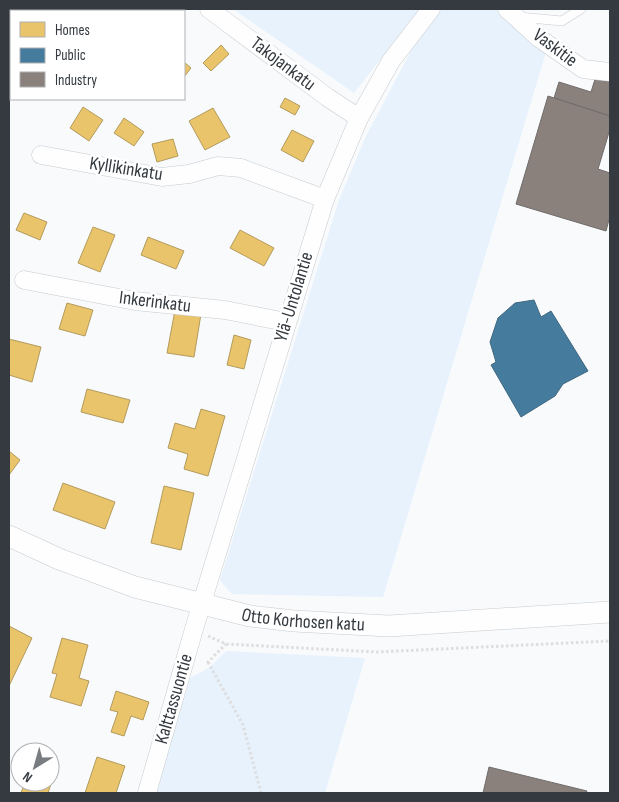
<svg xmlns="http://www.w3.org/2000/svg" width="619" height="802" font-family="'Sofia Sans Condensed',sans-serif">
  <style>
    .green { fill: #e7f2fd }
    .homes { fill: #e9c46a; stroke: #b39b5d }
    .public { fill: #457b9d; stroke: #406881 }
    .industry { fill: #8a817c; stroke: #706c6a }
    .lines { fill: none; stroke-linecap: round; stroke-linejoin: round }
    .service-casing { stroke: #c7cbce; stroke-width: 10 }
    .minor-casing { stroke: #c7cbce; stroke-width: 19 }
    .tertiary-casing { stroke: #c7cbce; stroke-width: 22 }
    .path { stroke: #dededf; stroke-width: 3; stroke-dasharray: 2.5 2.5; stroke-linecap: butt }
    .service { stroke: #fefeff; stroke-width: 9 }
    .minor { stroke: #fefeff; stroke-width: 18 }
    .tertiary { stroke: #fefeff; stroke-width: 21 }
    .labels { text-anchor: middle; dominant-baseline: central; stroke-width: 5; stroke-linejoin: round; paint-order: stroke }
    .street-label { font-size: 19px; fill: #343a3f; stroke: #fff }
  </style>
  <rect width="100%" height="100%" fill="#f8fafc"/>
  <!-- green -->
  <g class="green">
    <polygon points="233,9 420,9 354,93"/>
    <polygon points="441,9 500,9 546,52 383,597 232,594 220,580 339,200 366,136 418,38"/>
    <polygon points="226,651 365,658 325,793 156,793 190,678 209,668"/>
  </g>
  <!-- homes -->
  <g class="homes">
    <polygon points="94,9 111,9 111,11 93,11"/>
    <polygon points="9,42 11,43 11,71 9,70"/>
    <polygon points="221,45 229,54 211,71 203,63"/>
    <polygon points="184,62 191,68 184,77"/>
    <polygon points="285,98 300,106 295,115 280,107"/>
    <polygon points="83,107 103,120 89,141 70,128"/>
    <polygon points="213,108 230,137 205,150 189,121"/>
    <polygon points="124,118 144,132 134,146 114,133"/>
    <polygon points="292,130 314,141 303,162 281,150"/>
    <polygon points="173,139 178,156 157,162 152,144"/>
    <polygon points="24,213 47,222 40,240 16,230"/>
    <polygon points="93,227 115,235 100,272 78,263"/>
    <polygon points="240,230 274,248 264,266 230,248"/>
    <polygon points="148,237 184,251 176,269 141,255"/>
    <polygon points="67,303 93,310 85,336 59,329"/>
    <polygon points="175,310 201,314 194,357 167,353"/>
    <polygon points="234,335 251,340 244,369 227,365"/>
    <polygon points="9,339 41,347 32,382 9,375"/>
    <polygon points="87,389 130,400 123,423 81,412"/>
    <polygon points="201,409 225,416 208,476 184,469 188,454 168,448 175,423 195,429"/>
    <polygon points="9,451 20,460 9,475"/>
    <polygon points="63,483 115,502 105,529 53,510"/>
    <polygon points="164,486 194,493 181,550 151,543"/>
    <polygon points="9,626 32,638 9,686"/>
    <polygon points="62,638 88,645 79,678 89,681 81,706 50,697 57,674 52,673"/>
    <polygon points="116,691 149,702 143,720 131,716 124,736 111,732 118,712 110,710"/>
    <polygon points="97,757 125,766 116,793 85,793"/>
    <polygon points="50,767 56,769 48,793 21,793 25,782 50,782"/>
  </g>
  <!-- public -->
  <polygon class="public" points="534,300 541,317 551,311 588,371 563,384 555,396 521,417 491,365 496,362 490,342 498,318 515,303"/>
  <!-- industry -->
  <g class="industry">
    <polygon points="596,76 610,80 610,116 554,98 559,82 591,92"/>
    <polygon points="548,96 610,116 610,129 598,169 610,173 610,216 606,231 516,204"/>
    <polygon points="489,767 587,791 586,793 483,793"/>
  </g>
  <g class="lines">
    <!-- service casing -->
    <g class="service-casing">
      <polyline id="service" points="519,17 562,21 581,9"/>
    </g>
    <!-- minor casing -->
    <g class="minor-casing">
      <g id="minor">
        <polyline points="209,9 327,97 359,118"/>
        <polyline points="507,9 539,38 583,69 610,72"/>
        <polyline points="41,155 162,177 189,174 218,166 241,168 325,199"/>
        <polyline points="24,280 135,301 225,310 286,322"/>
        <polyline points="147,793 194,629 325,199 359,118 391,61 431,9"/>
      </g>
    </g>
    <!-- tertiary casing -->
    <g class="tertiary-casing">
      <g id="tertiary">
        <path id="s1" d="M9,536L59,559L135,587L250,616L294,621L389,626L610,612"/>
      </g>
    </g>
    <!-- path -->
    <g class="path">
      <polyline points="208,636 226,644 377,652 610,641"/>
      <polyline points="208,662 243,725 261,793"/>
      <polyline points="207,663 226,644"/>
    </g>
    <!-- service -->
    <use href="#service" class="service"/>
    <!-- minor -->
    <use href="#minor" class="minor"/>
    <!-- tertiary -->
    <use href="#tertiary" class="tertiary"/>
  </g>
  <g class="labels">
    <!-- street labels -->
    <g class="street-label">
      <text transform="translate(555 48) rotate(37)">Vaskitie</text>
      <text transform="translate(283 64) rotate(37)">Takojankatu</text>
      <text transform="translate(126 169) rotate(9)">Kyllikinkatu</text>
      <text transform="translate(294 297) rotate(-73)">Ylä-Untolantie</text>
      <text transform="translate(155 302) rotate(7)">Inkerinkatu</text>
      <text stroke="none"><textPath href="#s1" startOffset="308">Otto Korhosen katu</textPath></text>
      <text transform="translate(174 699) rotate(-74)">Kalttassuontie</text>
    </g>
  </g>
  <!-- border -->
  <rect width="619" height="802" fill="none" stroke="#343a3f" stroke-width="20"/>
  <!-- legend -->
  <rect x="10" y="10" width="175" height="90" fill="#ffffff" stroke="#aeb0b2"/>
  <rect x="20" y="22" width="25" height="15" fill="#e9c46a" stroke="#aeb0b2"/>
  <text x="55" y="35" font-size="15" fill="#343a3f">Homes</text>
  <rect x="20" y="48" width="25" height="15" fill="#457b9d" stroke="#aeb0b2"/>
  <text x="55" y="60" font-size="15" fill="#343a3f">Public</text>
  <rect x="20" y="72" width="25" height="15" fill="#8a817c" stroke="#aeb0b2"/>
  <text x="55" y="85" font-size="15" fill="#343a3f">Industry</text>
  <!-- north arrow -->
  <g transform="translate(35 767) rotate(217)"><circle r="24" fill="#ffffff" stroke="#aeb0b2"/>
  <path d="M0-4L9 19L0 12L-9 19Z" fill="#797d81"/>
  <text y="-8" font-size="14" font-weight="bold" text-anchor="middle" fill="#343a3f">N</text>
  </g>
</svg>
